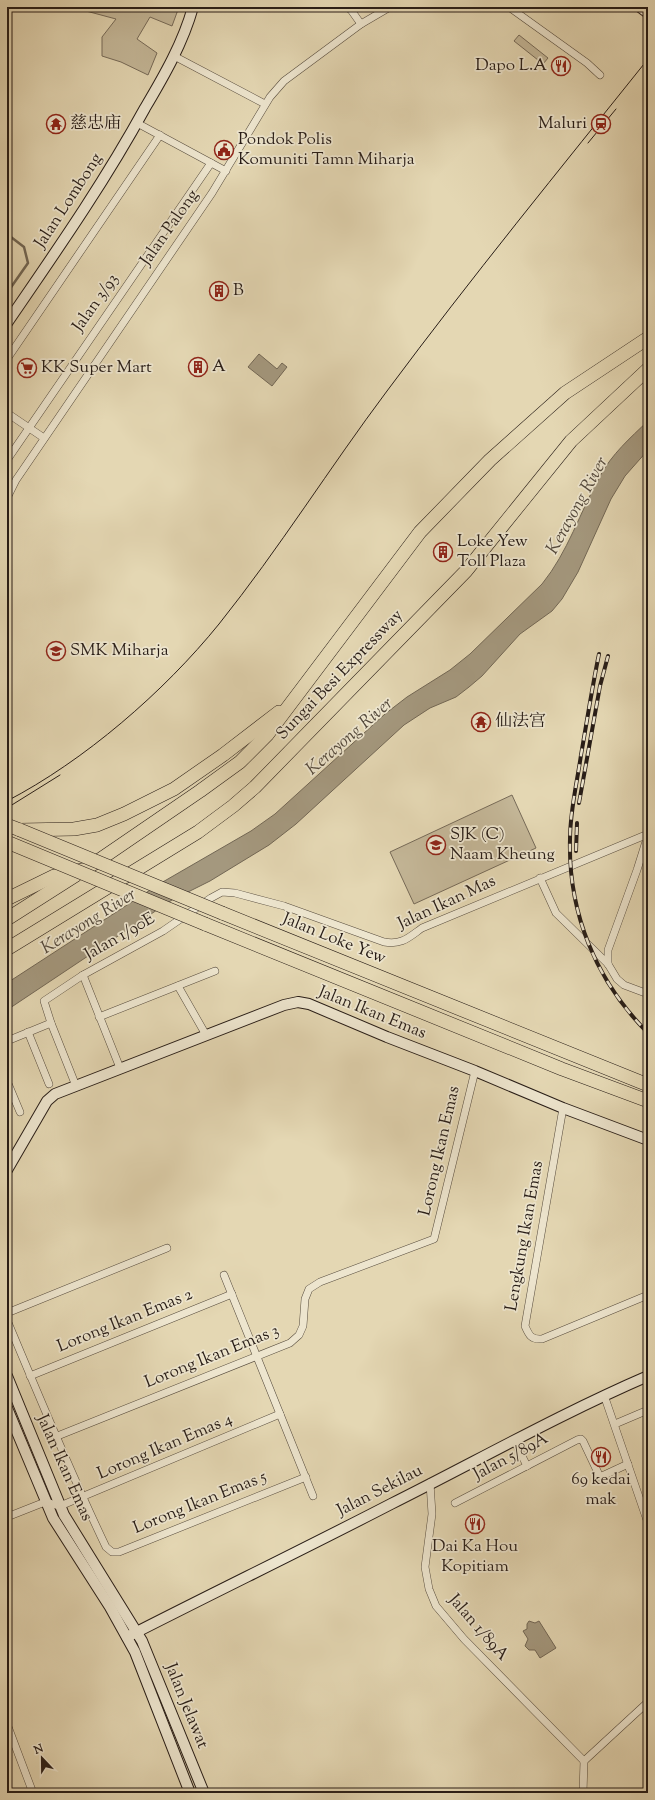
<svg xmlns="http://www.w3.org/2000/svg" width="655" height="1800" font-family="'Sorts Mill Goudy','Noto Serif SC',serif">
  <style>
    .green { fill: #c4b798; stroke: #766a58 }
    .water { fill: #a4987e; stroke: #726755 }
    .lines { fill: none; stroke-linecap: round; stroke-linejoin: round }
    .stream { stroke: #726755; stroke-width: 2.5 }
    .street-casing { stroke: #574c3e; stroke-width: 8 }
    .secondary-casing { stroke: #281d17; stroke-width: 12 }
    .highway-casing { stroke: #281d17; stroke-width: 14 }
    .street { stroke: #ede5ce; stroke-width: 7 }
    .secondary { stroke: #ede5ce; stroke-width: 10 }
    .highway { stroke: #e4d7b3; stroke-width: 13 }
    .tram { stroke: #281d17; stroke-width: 1 }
    .rail-casing { stroke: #281d17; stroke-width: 4 }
    .rail { stroke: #ede5ce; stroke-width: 2.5; stroke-dasharray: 8; stroke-linecap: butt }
    .highway-bridge-casing { stroke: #281d17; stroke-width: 14; stroke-linecap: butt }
    .highway-bridge { stroke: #e4d7b3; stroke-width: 13 }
    .labels { text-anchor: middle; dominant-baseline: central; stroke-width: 3.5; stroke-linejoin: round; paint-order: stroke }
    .poi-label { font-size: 17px; fill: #281d17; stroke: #ede5ce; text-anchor: start }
    .street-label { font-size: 17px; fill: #281d17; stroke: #ede5ce }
    .water-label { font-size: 18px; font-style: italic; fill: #53483b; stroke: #ede5ce }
  </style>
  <rect width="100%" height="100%" fill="#e4d7b3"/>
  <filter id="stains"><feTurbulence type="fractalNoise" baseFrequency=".005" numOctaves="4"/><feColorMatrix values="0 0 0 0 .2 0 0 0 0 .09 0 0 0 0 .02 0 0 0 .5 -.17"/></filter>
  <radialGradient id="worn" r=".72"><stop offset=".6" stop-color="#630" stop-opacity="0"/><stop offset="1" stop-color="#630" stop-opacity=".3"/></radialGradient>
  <!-- green -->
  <g class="green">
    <polygon points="81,7 179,7 172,26 150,17 137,39 157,53 148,75 121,62 102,56 102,37 116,19 86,11"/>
    <polygon points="519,35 548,58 543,64 514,41"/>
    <polygon points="512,795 536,848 414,904 390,852"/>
  </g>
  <!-- water -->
  <g class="water">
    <polygon points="259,354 277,369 282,363 287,367 272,386 248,367"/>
    <path d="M648,421V450L625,476L611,499L578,572L562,599L552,611L520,634L482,676L469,687L456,697L430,708L404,725L296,824L269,845L210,881L172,900L7,1010V983L161,883L251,831L275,814L385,714L407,697L450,670L470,654L542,584C568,552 580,512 600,476C612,454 630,438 648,421Z"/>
    <polygon points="529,1621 535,1623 539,1621 556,1648 540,1658 535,1650 529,1650 525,1646 528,1639 523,1631 527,1629 527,1624"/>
  </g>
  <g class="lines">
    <!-- stream -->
    <polyline class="stream" points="7,234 24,247 28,263 7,293"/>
    <!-- street casing -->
    <g class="street-casing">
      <g id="street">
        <polyline points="347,7 351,10 361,24"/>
        <polyline points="509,7 587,63 600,75"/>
        <polyline points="174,56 265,104"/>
        <polyline points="137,123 226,171"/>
        <polyline points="7,359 160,135"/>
        <polyline points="7,413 44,438"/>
        <polyline points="7,460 211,163"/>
        <polyline points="7,498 16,480 212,193 270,97 284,81 361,24 390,7"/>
        <polyline points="540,878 556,913 608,964 617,979 624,985 648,994"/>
        <polyline points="608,964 608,950 637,870 648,835"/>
        <polyline points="83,975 120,1068"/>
        <polyline points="178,986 206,1035"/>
        <polyline points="99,1017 215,971"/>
        <polyline points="28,1032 49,1084"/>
        <polyline points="7,1041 51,1023"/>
        <polyline points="7,1081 20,1112"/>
        <path d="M76,1086L51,1023L44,1001L83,975L163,931L211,898L222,892L235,893L284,906L384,942C402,945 408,938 422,928L648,834"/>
        <path d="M563,1108L525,1326C529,1335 531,1340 542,1339L648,1295"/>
        <polyline points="224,1275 313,1496"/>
        <polyline points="7,1313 167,1248"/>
        <path d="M7,1320C39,1396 70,1472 106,1547L112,1552H119L306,1477"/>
        <polyline points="30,1376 232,1294"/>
        <polyline points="604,1395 648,1523"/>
        <polyline points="615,1424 648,1410"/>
        <polyline points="55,1437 290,1343 299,1335 303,1326 305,1299 309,1289 320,1282 434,1239 475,1071"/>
        <polyline points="514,1440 527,1466"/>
        <polyline points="430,1483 432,1514 425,1567 429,1589 436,1606 464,1639 584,1761"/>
        <polyline points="455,1503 577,1440 581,1439 583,1441 600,1477 628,1464"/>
        <polyline points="7,1517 45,1502 60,1506 280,1414"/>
        <polyline points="7,1724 33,1793"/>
        <polyline points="583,1793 584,1761 648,1702"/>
      </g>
    </g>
    <!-- secondary casing -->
    <g class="secondary-casing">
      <g id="secondary">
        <polyline points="640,7 648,13"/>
        <path d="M7,323C55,253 104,183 145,108C164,76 183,43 193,7"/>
        <polyline points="7,1170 47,1101 55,1094 284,1005 298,1002 309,1004 387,1037 475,1071 563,1108 648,1140"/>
        <polyline points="7,1376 64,1515 142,1641 204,1793"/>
        <polyline points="7,1408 53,1518 110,1607 135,1652 190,1793"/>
        <path d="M127,1637C215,1592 304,1549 391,1504C477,1461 560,1414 648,1376"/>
      </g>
    </g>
    <!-- highway casing -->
    <g class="highway-casing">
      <g id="highway">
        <polyline points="7,825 20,830 74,829 97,825 124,814 174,789 223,755 279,712"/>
        <polyline points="7,899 54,876 86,869 200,791 240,762 267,735 420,532 490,460 565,393 648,338"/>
        <polyline points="222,913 648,1085"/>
        <polyline points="7,919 76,875"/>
        <polyline points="205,924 562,1069 648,1101"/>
        <polyline points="7,949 198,832 233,806 255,787 466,571 571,441 648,369"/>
      </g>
    </g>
    <!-- street -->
    <use href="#street" class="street"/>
    <!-- secondary -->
    <use href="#secondary" class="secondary"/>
    <!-- highway -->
    <use href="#highway" class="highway"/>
    <!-- tram -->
    <g class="tram">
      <polyline points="588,143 616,109"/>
      <path d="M7,801C84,761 164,692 219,624C279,549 330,467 387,391C471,278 560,169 648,59"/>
      <polyline points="7,808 60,775"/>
    </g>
    <!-- rail casing -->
    <g class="rail-casing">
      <g id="rail">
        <path d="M599,654C592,688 587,721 581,755C577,783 570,811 570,839C568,913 596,981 648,1033"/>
        <polyline points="579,803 600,686 608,656"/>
        <polyline points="576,851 577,823"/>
      </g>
    </g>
    <!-- rail -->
    <use href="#rail" class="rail"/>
    <!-- highway-bridge casing -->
    <g class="highway-bridge-casing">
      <g id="highway-bridge">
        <polyline points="20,830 222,913"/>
        <polyline points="7,842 205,924"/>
      </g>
    </g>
    <!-- highway-bridge -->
    <use href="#highway-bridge" class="highway-bridge"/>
  </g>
  <!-- icons -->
  <defs>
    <g id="restaurant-ring" transform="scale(1)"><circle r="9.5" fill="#ede5ce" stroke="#8f2418" stroke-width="1.5"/><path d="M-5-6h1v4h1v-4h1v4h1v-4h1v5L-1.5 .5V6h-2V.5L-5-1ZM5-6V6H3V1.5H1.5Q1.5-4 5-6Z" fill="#8f2418"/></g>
    <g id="temple-ring" transform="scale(1)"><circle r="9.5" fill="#ede5ce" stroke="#8f2418" stroke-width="1.5"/><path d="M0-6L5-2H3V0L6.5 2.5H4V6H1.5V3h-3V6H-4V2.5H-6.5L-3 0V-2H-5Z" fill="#8f2418"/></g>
    <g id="station-ring" transform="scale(1)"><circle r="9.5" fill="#ede5ce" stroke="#8f2418" stroke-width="1.5"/><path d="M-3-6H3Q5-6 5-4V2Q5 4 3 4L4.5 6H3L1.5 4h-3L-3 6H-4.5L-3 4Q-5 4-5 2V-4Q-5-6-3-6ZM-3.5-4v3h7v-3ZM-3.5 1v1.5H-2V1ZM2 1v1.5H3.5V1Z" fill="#8f2418"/></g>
    <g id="civic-ring" transform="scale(1)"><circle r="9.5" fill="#ede5ce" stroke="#8f2418" stroke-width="1.5"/><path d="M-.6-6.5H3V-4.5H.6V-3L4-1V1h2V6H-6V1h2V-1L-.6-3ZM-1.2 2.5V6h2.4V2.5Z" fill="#8f2418"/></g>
    <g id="building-ring" transform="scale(1)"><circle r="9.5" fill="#ede5ce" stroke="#8f2418" stroke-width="1.5"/><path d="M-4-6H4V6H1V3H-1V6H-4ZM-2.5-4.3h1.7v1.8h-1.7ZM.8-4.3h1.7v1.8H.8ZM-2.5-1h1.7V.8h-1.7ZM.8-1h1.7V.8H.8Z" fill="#8f2418"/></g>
    <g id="supermarket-ring" transform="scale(1)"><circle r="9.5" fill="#ede5ce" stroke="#8f2418" stroke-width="1.5"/><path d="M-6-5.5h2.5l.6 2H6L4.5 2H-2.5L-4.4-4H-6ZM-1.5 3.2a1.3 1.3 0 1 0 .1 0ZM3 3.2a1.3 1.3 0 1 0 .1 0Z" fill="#8f2418"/></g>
    <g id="school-ring" transform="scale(1)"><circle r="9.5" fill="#ede5ce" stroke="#8f2418" stroke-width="1.5"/><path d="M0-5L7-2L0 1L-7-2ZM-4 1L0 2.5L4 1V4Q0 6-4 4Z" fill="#8f2418"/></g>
  </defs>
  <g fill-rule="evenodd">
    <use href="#restaurant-ring" x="561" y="66"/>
    <use href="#temple-ring" x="56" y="124"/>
    <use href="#station-ring" x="601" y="124"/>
    <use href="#civic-ring" x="224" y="150"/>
    <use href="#building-ring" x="219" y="291"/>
    <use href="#building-ring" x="198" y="367"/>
    <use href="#supermarket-ring" x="27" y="368"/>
    <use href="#building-ring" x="443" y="552"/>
    <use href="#school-ring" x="56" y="651"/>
    <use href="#temple-ring" x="481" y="722"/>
    <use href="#school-ring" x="436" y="845"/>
    <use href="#restaurant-ring" x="601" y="1457"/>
    <use href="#restaurant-ring" x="475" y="1524"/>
  </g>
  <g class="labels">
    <!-- poi labels -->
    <g class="poi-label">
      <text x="547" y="66" text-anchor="end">Dapo L.A</text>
      <text x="70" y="124">慈忠庙</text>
      <text x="587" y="124" text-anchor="end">Maluri</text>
      <text x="238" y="140">Pondok Polis<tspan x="238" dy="20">Komuniti Tamn Miharja</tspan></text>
      <text x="233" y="291">B</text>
      <text x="212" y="367">A</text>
      <text x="41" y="368">KK Super Mart</text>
      <text x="457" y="542">Loke Yew<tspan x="457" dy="20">Toll Plaza</tspan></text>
      <text x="70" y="651">SMK Miharja</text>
      <text x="495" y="722">仙法宫</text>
      <text x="450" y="835">SJK (C)<tspan x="450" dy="20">Naam Kheung</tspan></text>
      <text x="601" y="1480" text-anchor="middle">69 kedai<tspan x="601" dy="20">mak</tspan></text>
      <text x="475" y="1547" text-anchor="middle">Dai Ka Hou<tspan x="475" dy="20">Kopitiam</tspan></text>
    </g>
    <!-- street labels -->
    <g class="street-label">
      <text transform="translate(69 201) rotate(-57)">Jalan Lombong</text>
      <text transform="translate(170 228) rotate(-55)">Jalan Palong</text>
      <text transform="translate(96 303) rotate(-55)">Jalan 3/93</text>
      <text transform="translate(340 675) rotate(-46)">Sungai Besi Expressway</text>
      <text transform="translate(447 903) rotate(-25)">Jalan Ikan Mas</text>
      <text transform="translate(120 937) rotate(-30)">Jalan 1/90E</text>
      <text transform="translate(334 939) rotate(22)">Jalan Loke Yew</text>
      <text transform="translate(372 1013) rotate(22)">Jalan Ikan Emas</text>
      <text transform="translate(440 1151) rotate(-77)">Lorong Ikan Emas</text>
      <text transform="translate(525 1236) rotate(-80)">Lengkung Ikan Emas</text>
      <text transform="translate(125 1321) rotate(-22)">Lorong Ikan Emas 2</text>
      <text transform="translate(212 1357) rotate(-22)">Lorong Ikan Emas 3</text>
      <text transform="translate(165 1447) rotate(-23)">Lorong Ikan Emas 4</text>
      <text transform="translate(511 1457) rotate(-28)">Jalan 5/89A</text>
      <text transform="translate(64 1468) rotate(66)">Jalan Ikan Emas</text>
      <text transform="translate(380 1491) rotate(-27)">Jalan Sekilau</text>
      <text transform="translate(200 1503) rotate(-22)">Lorong Ikan Emas 5</text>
      <text transform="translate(478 1628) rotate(49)">Jalan 1/89A</text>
      <text transform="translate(186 1706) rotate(68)">Jalan Jelawat</text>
    </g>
    <!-- water labels -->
    <g class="water-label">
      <text transform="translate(578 506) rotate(-61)">Kerayong River</text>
      <text transform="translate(350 737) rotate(-41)">Kerayong River</text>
      <text transform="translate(89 922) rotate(-32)">Kerayong River</text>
    </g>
  </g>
  <!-- margin -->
  <rect width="655" height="1800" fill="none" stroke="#e4d7b3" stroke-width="24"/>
  <rect x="8" y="8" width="639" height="1784" fill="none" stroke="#281d17" stroke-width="2"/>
  <rect x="12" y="12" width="631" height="1776" fill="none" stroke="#281d17"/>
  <!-- north arrow -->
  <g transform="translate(42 1758) rotate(338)" stroke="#ede5ce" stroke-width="3" paint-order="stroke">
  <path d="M0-3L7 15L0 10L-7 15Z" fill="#281d17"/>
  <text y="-6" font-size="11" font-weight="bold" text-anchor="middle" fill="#281d17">N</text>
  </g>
  <rect width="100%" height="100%" filter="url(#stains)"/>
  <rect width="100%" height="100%" fill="url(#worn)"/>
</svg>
